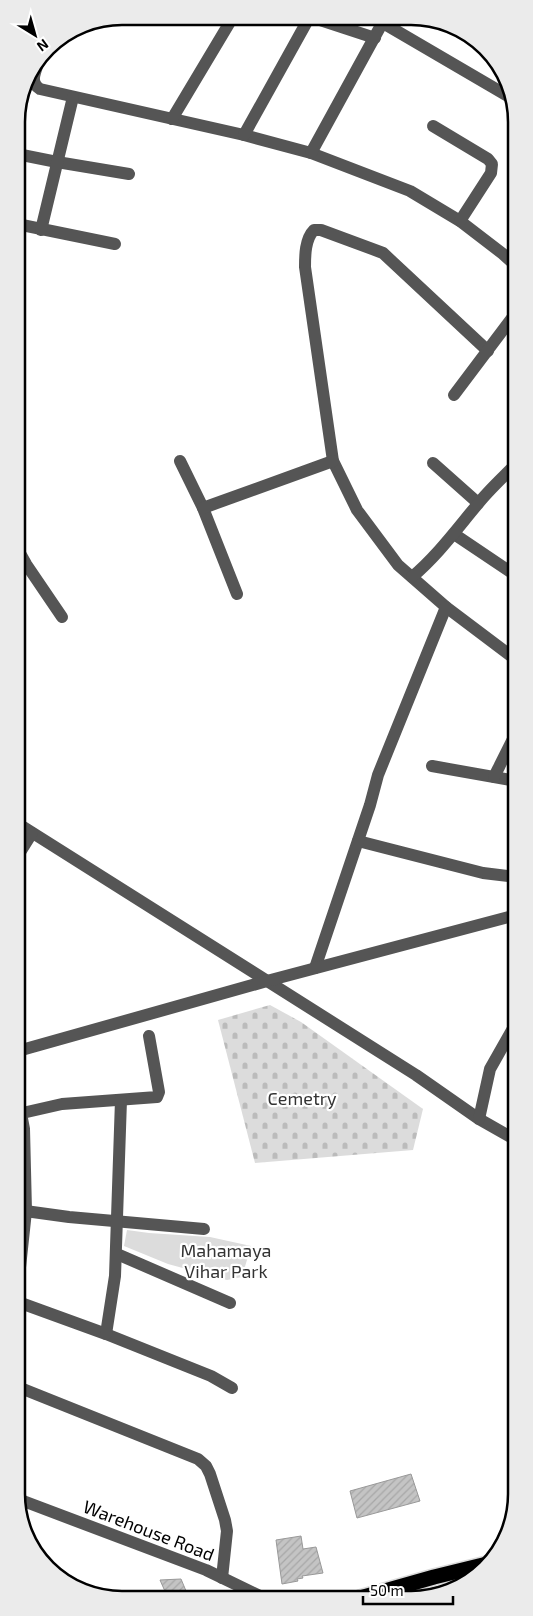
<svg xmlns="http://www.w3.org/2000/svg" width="533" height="1616" font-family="'Exo 2',sans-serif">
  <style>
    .cemetery { fill: url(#cemetery-stones) }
    .park { fill: #dcdcdc }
    .building { fill: url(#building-hatch); stroke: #999 }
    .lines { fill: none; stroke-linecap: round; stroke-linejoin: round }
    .highway-casing { stroke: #dbdbdb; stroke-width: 18 }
    .minor { stroke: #555; stroke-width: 12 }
    .highway { stroke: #000; stroke-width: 15 }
    .labels { text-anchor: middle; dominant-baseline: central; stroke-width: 4.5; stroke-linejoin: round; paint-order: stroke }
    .park-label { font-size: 18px; fill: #333; stroke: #fff }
    .street-label { font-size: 18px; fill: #000; stroke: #fff }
    .rim { fill: none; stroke: #000; stroke-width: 2.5 }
  </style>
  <defs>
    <pattern id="cemetery-stones" width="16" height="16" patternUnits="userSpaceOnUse" patternTransform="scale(1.25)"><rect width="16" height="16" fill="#dcdcdc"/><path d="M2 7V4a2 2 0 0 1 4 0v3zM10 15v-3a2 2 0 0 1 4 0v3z" fill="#bbb"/></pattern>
    <pattern id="building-hatch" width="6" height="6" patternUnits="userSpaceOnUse" patternTransform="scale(1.25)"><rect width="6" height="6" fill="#c4c4c4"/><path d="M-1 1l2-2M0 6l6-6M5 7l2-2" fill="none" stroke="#a7a7a7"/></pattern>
  </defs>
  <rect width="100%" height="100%" fill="#fff"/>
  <!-- cemetery -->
  <polygon class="cemetery" points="270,1005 301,1022 423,1109 413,1150 255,1163 218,1020"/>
  <!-- park -->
  <polygon class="park" points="127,1230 149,1233 210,1237 251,1246 242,1277 227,1280 168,1264 124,1246"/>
  <!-- building -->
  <g class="building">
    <polygon points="411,1474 420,1501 357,1518 350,1491"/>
    <polygon points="301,1536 303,1549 316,1547 323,1573 302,1576 303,1578 297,1579 298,1581 282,1584 276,1540"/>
    <polygon points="181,1579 189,1598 168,1598 160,1580"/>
  </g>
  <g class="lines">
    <!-- highway casing -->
    <g class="highway-casing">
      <g id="highway">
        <polyline points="360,1598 434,1577 491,1563"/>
        <polyline points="423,1598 438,1594"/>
      </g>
    </g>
    <!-- minor -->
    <g class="minor">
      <polyline points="314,18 375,38"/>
      <polyline points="383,23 513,99"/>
      <path d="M40,58C37,69 28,82 40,89L244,135L311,153L410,191L460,221L503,254L515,265"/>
      <polyline points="172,119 233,17"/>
      <polyline points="433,126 488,159 492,164 491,173 460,221"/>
      <polyline points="244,135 309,18"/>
      <polyline points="311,153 385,18"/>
      <polyline points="17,154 57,162 129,174"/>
      <polyline points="17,224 115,244"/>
      <polyline points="41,230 73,97"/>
      <path d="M488,351L383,253L321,230H314C305,239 305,256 305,267L333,461L357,510L398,565L446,607L515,659"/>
      <polyline points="454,395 515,314"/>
      <polyline points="180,461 203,508 237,594"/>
      <polyline points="433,463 478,503"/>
      <polyline points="203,508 333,461"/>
      <polyline points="454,534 515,575"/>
      <polyline points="17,548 26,564 62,617"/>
      <path d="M412,577C437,556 456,530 477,505C487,492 500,480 512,468"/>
      <polyline points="432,766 516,781"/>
      <polyline points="494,777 516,733"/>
      <polyline points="17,823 416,1075 479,1119 516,1140"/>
      <polyline points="358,841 483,873 516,877"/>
      <polyline points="17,857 32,833"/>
      <polyline points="315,968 370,805 378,775 446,607"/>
      <polyline points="18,1051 267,981 516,915"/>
      <polyline points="18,1098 24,1129 26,1211 18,1286"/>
      <polyline points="18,1114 62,1104 157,1097 159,1092 149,1036"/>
      <polyline points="479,1119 490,1069 516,1023"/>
      <polyline points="18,1210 69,1217 204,1229"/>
      <polyline points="117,1254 230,1303"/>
      <polyline points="18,1302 106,1334 211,1376 232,1388"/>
      <polyline points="106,1334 115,1276 121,1100"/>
      <polyline points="18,1387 198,1459 206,1466 210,1474 225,1520 227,1531 222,1578"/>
      <polyline points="18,1499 206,1570 264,1598"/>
    </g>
    <!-- highway -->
    <use href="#highway" class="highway"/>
  </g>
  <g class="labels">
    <!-- park labels -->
    <g class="park-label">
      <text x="302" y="1098">Cemetry</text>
      <text x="226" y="1250">Mahamaya<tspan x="226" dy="21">Vihar Park</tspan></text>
    </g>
    <!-- street labels -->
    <g class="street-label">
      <text transform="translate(149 1530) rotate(21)">Warehouse Road</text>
    </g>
  </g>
  <!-- crop -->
  <path d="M0 0H533V1616H0ZM122 25H411A97 97 0 0 1 508 122V1494A97 97 0 0 1 411 1591H122A97 97 0 0 1 25 1494V122A97 97 0 0 1 122 25Z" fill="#ebebeb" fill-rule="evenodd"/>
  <path class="rim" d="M122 25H411A97 97 0 0 1 508 122V1494A97 97 0 0 1 411 1591H122A97 97 0 0 1 25 1494V122A97 97 0 0 1 122 25Z"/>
  <!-- north arrow -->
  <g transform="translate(35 35) rotate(143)" stroke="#ffffff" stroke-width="4" paint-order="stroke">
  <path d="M0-4L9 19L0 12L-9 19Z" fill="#000000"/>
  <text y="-8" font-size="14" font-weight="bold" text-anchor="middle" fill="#000000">N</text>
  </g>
  <!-- scale -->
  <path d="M363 1596v8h90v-8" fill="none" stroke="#000000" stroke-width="2.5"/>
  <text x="370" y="1596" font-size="15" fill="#000000" stroke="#ffffff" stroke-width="4" paint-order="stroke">50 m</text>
</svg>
